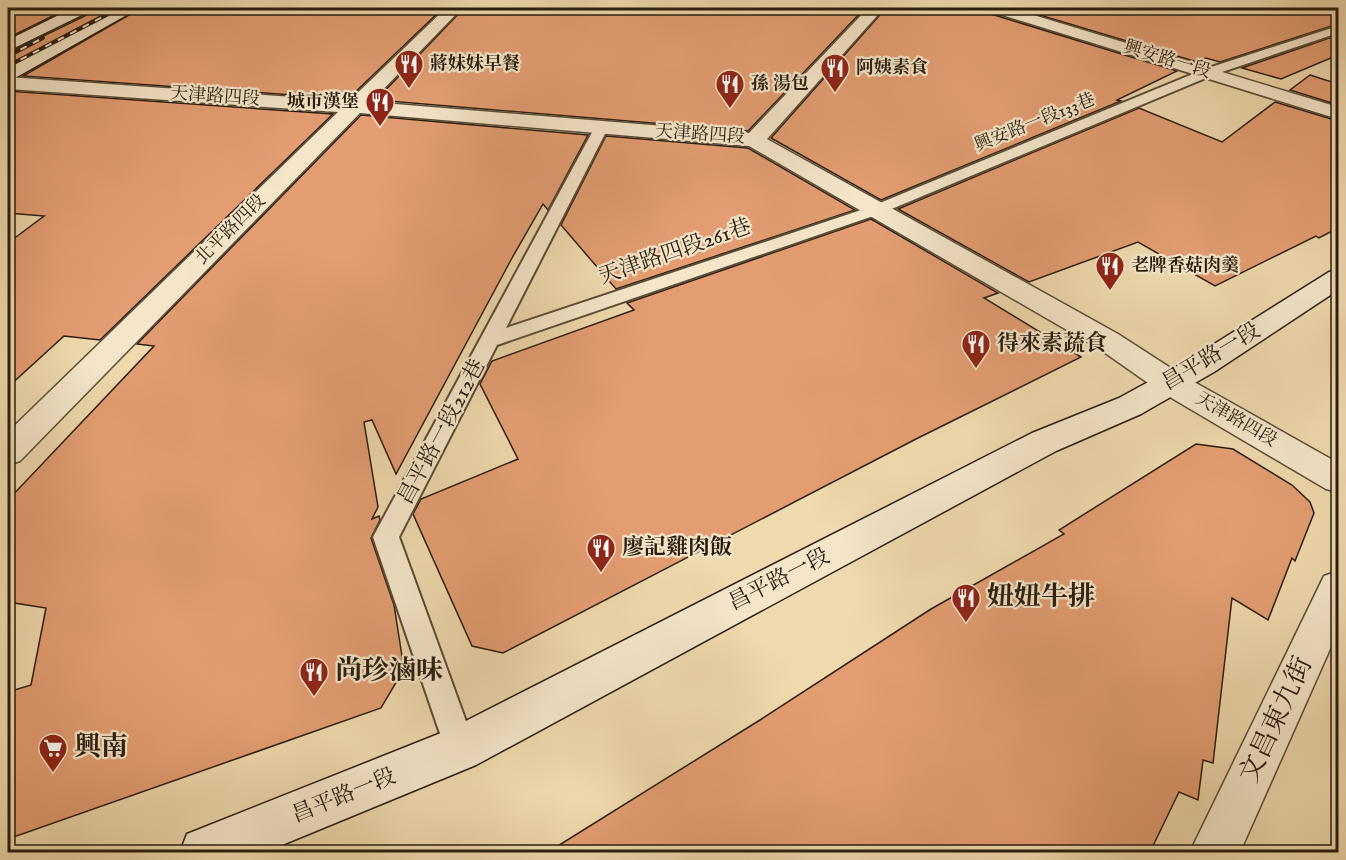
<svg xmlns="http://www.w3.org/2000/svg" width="1346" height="860" font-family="'IM FELL English','Noto Serif TC',serif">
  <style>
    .building { fill: #e49d72; stroke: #291d0f; stroke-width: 1.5 }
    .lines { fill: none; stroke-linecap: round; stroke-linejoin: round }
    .lane-casing { stroke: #5a4c37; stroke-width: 4 }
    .street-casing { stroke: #5a4c37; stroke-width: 3 }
    .secondary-casing { stroke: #291d0f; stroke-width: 3 }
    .lane { fill: #f5e6ca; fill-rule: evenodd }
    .street { fill: #f5e6ca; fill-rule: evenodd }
    .secondary { fill: #f5e6ca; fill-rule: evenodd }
    .rail-casing { stroke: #291d0f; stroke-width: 4 }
    .rail { stroke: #f5e6ca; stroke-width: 2; stroke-dasharray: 7; stroke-linecap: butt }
    .labels { text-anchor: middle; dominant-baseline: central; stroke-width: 4.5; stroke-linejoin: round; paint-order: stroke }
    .far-street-label { font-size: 18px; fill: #291d0f; stroke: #f5e6ca }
    .far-poi-label { font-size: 18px; font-weight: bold; fill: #291d0f; stroke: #f5e6ca; text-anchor: start }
    .street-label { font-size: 22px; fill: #291d0f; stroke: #f5e6ca }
    .poi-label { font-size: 22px; font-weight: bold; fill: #291d0f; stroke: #f5e6ca; text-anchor: start }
    .near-poi-label { font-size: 27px; font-weight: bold; fill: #291d0f; stroke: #f5e6ca; text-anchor: start }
    .near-street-label { font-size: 27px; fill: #291d0f; stroke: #f5e6ca }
  </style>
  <rect width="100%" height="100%" fill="#efd9ae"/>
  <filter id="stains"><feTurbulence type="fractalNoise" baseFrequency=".00333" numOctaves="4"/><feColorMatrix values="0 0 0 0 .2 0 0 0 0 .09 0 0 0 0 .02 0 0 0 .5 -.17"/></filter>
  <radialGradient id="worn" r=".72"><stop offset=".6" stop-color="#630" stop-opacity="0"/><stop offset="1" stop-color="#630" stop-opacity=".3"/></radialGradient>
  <!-- building -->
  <g class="building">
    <polygon points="8,8 69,8 8,38"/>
    <polygon points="94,8 116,8 8,65 8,53 91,13"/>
    <polygon points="141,8 270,8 325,11 330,8 443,8 348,99 23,76"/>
    <polygon points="464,8 865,8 748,131 376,100"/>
    <polygon points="886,8 985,8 988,13 1177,71 1117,100 1121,101 881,200 771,138"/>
    <polygon points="1016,8 1338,8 1338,24 1220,62 1206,58 1197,62"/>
    <polygon points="1338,35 1338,55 1281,79 1242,68"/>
    <polygon points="1310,75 1338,84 1338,105 1290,90"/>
    <polygon points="8,91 333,114 100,340 64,336 8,387 8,243 44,216 8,213"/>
    <polygon points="1275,102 1338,121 1338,228 1319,238 1316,236 1215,286 1138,242 1029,282 898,209 1139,108 1222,142"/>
    <polygon points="361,115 588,135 548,210 543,204 512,258 396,474 372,420 364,422 378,507 372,519 379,516 380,520 371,538 394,605 404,669 381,708 8,839 8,692 31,685 46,608 8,602 8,500 154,346 137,344"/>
    <polygon points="606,136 748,148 855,210 616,289 561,225"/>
    <polygon points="871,219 998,293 984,298 1081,357 916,439 503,653 472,646 413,514 421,499 518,459 480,384 492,361 634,310 627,303"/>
    <polygon points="1196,444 1233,449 1292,485 1310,502 1314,513 1295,561 1292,558 1268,620 1232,598 1213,763 1203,760 1198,800 1179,792 1150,852 548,852 760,720 931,609 1064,534 1059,530"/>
  </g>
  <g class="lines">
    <!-- lane casing -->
    <g class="lane-casing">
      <polygon id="lane" points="1338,26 1338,33 1213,75 882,213 497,345 399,537 476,749 471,760 460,765 449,760 373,537 596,125 601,124 608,128 506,328 870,207 1205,69"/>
    </g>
    <!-- street casing -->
    <g class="street-casing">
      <g id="street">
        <polygon points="446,8 462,8 371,102 749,133 868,8 884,8 767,139 1118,334 1180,374 1338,463 1338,492 1326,489 1158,390 1098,348 749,146 360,113 20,461 8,465 8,432 338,112 8,89 8,77 349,101"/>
        <polygon points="987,8 1010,8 1338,107 1338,119 989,11"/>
        <polygon points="1338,571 1338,631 1240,852 1190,852 1324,576"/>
      </g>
    </g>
    <!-- secondary casing -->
    <g class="secondary-casing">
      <g id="secondary">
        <polygon points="73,8 92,8 90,11 8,51 8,40"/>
        <polygon points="120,8 139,8 15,78 8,79 8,67"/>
        <polygon points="1338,270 1338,290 1214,372 1141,414 1056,451 476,765 265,852 180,852 187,834 446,731 1032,433 1119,398 1192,358 1329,272"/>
      </g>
    </g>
    <!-- lane -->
    <use href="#lane" class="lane"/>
    <!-- street -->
    <use href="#street" class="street"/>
    <!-- secondary -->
    <use href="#secondary" class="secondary"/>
    <!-- rail casing -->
    <g class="rail-casing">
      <g id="rail">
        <polyline points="8,56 43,38"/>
        <polyline points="8,66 120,8"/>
      </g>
    </g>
    <!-- rail -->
    <use href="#rail" class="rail"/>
  </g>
  <!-- icons -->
  <defs>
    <g id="restaurant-pin" transform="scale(1.5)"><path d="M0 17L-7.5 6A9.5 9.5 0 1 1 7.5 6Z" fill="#8f2418" stroke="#f5e6ca"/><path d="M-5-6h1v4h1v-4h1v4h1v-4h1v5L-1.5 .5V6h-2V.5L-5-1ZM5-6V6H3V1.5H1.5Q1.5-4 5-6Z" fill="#fff"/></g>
    <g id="supermarket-pin" transform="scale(1.5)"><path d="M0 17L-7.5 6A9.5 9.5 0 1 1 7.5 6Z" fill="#8f2418" stroke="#f5e6ca"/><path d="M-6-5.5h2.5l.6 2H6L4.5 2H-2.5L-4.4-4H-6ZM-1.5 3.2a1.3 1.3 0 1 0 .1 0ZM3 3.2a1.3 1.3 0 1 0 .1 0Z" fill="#fff"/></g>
  </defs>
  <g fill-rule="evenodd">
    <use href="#restaurant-pin" x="409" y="64"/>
    <use href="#restaurant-pin" x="835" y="68"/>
    <use href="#restaurant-pin" x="730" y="84"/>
    <use href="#restaurant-pin" x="380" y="102"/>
    <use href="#restaurant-pin" x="1110" y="266"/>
    <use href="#restaurant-pin" x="976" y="344"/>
    <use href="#restaurant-pin" x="601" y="548"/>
    <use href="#restaurant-pin" x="966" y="598"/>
    <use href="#restaurant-pin" x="314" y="672"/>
    <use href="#supermarket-pin" x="53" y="748"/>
  </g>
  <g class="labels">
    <!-- far-street labels -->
    <g class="far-street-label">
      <text transform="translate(1167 60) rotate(17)">興安路一段</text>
      <text transform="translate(215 97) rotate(4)">天津路四段</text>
      <text transform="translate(1035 123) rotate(-22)">興安路一段133巷</text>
      <text transform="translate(700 135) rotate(4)">天津路四段</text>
      <text transform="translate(231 230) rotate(-45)">北平路四段</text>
      <text transform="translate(1236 420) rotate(30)">天津路四段</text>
    </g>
    <!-- far-poi labels -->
    <g class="far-poi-label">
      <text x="430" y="64">蔣妹妹早餐</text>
      <text x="856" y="68">阿姨素食</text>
      <text x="751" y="84">孫 湯包</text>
      <text x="359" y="102" text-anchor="end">城市漢堡</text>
      <text x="1131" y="266">老牌香菇肉羹</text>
    </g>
    <!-- street labels -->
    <g class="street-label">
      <text transform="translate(675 252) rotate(-19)">天津路四段261巷</text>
      <text transform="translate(1211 357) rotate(-31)">昌平路一段</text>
      <text transform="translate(442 432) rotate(-62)">昌平路一段212巷</text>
      <text transform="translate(779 580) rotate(-27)">昌平路一段</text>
      <text transform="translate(344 796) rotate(-22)">昌平路一段</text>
    </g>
    <!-- poi labels -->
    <g class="poi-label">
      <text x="997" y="344">得來素蔬食</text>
      <text x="622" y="548">廖記雞肉飯</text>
    </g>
    <!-- near-poi labels -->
    <g class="near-poi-label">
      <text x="987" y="598">妞妞牛排</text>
      <text x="335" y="672">尚珍滷味</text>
      <text x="74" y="748">興南</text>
    </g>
    <!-- near-street labels -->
    <g class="near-street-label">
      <text transform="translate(1277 720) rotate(-65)">文昌東九街</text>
    </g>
  </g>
  <!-- margin -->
  <rect width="1346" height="860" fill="none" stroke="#efd9ae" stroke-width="30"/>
  <rect x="9" y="9" width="1328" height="842" fill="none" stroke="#291d0f" stroke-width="3"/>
  <rect x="15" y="15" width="1316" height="830" fill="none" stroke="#291d0f" stroke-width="1.5"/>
  <rect width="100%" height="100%" filter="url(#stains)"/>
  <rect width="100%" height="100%" fill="url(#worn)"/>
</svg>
